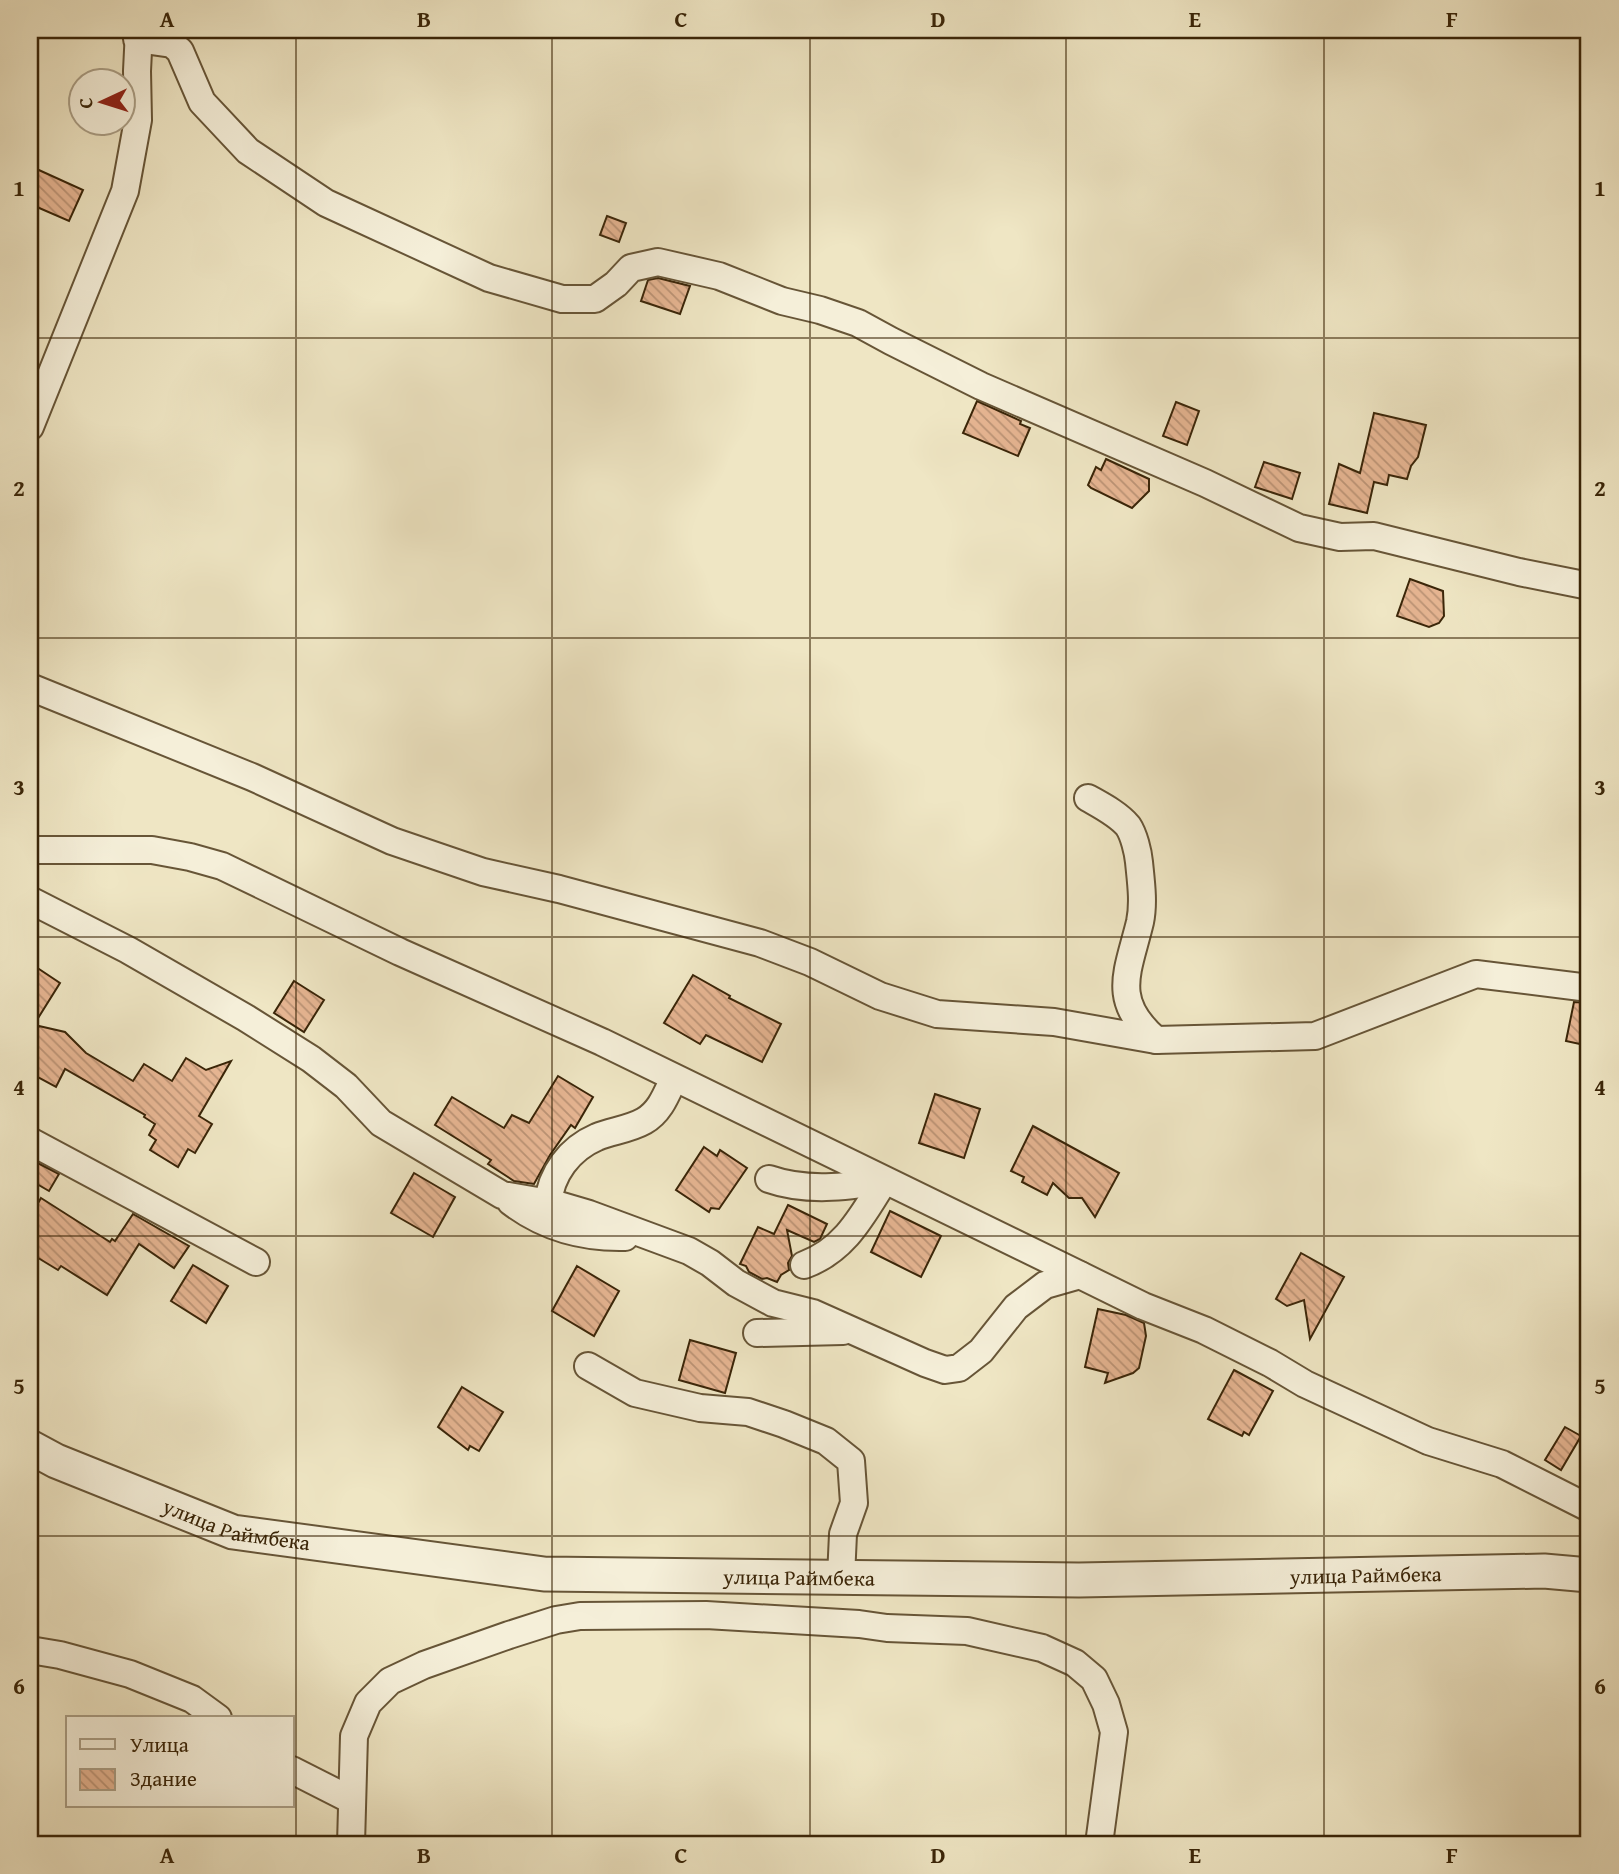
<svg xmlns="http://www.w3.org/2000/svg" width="1619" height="1874" font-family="'Gentium Book Plus',serif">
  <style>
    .building { fill: url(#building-back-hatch); stroke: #3a2508; stroke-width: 2 }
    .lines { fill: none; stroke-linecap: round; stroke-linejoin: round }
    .minor-casing { stroke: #675537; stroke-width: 30 }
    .tertiary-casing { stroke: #675537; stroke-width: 37 }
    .minor { stroke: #f5efd9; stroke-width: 26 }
    .tertiary { stroke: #f5efd9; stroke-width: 33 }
    .grid { fill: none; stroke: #3a2508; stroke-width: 2; stroke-opacity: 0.55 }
    .labels { text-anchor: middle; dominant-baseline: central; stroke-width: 7; stroke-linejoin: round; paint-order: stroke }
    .street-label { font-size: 21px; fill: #3a2508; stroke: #f5efd9 }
    .neatline { fill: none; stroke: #3a2508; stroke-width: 2.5 }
    .grid-label { font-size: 23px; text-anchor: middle; font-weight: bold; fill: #3a2508 }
  </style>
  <defs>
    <pattern id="building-back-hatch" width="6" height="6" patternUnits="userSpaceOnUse" patternTransform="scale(1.75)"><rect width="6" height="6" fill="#e6b592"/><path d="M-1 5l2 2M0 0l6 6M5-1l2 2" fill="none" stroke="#bb9375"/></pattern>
  </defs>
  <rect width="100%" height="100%" fill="#efe6c4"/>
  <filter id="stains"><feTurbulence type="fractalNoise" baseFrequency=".00286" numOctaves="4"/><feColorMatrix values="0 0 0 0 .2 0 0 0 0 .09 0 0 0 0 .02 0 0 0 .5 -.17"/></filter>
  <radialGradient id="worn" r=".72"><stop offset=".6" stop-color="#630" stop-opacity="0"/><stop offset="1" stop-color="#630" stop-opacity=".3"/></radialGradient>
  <!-- building -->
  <g class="building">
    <polygon points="30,166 83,190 69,221 30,204"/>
    <polygon points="607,216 626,223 619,242 600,235"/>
    <polygon points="658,278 690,286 680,314 641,301 648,280"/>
    <polygon points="977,401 1021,421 1020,424 1030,428 1018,456 963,433"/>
    <polygon points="1176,402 1199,411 1187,445 1163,436"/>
    <polygon points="1374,413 1426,425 1418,457 1411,466 1407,479 1389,475 1387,485 1374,482 1367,513 1329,504 1339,464 1360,473"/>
    <polygon points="1106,459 1149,479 1149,491 1132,508 1091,488 1088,485 1096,467 1101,470"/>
    <polygon points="1264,462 1300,473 1292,499 1255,487"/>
    <polygon points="1410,579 1443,591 1444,616 1439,623 1429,627 1397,616"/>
    <polygon points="30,963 60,983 30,1031"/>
    <polygon points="693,975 730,996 729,998 781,1024 762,1062 706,1035 700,1044 664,1023"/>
    <polygon points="294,981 324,1000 304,1032 274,1013"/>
    <polygon points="1574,1002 1589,1003 1589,1046 1566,1041"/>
    <polygon points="39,1026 65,1032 86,1053 133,1081 144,1064 172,1081 186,1058 206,1070 231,1061 199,1116 212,1124 195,1153 188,1149 178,1167 150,1150 156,1140 149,1135 155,1124 144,1117 145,1115 65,1069 56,1087 30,1073 30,1043"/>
    <polygon points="558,1076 593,1097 575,1128 571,1125 550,1155 534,1184 514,1181 488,1164 491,1160 435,1125 452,1097 504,1128 512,1115 529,1123"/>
    <polygon points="935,1094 980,1109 964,1158 919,1143"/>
    <polygon points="1033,1126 1119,1173 1095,1217 1082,1198 1069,1198 1053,1183 1047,1195 1022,1182 1024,1177 1011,1171"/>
    <polygon points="704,1147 717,1156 720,1150 747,1168 719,1209 711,1208 709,1212 676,1190"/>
    <polygon points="30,1159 59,1174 49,1191 30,1180"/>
    <polygon points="414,1173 455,1197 433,1237 391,1213"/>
    <polygon points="41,1198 110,1242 112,1239 115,1241 133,1214 189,1246 174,1268 139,1244 107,1295 61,1266 58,1270 30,1253 30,1217"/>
    <polygon points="788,1205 827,1224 820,1239 814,1242 787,1230 792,1256 788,1263 789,1270 781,1275 777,1282 767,1278 762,1279 749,1272 746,1266 740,1264 758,1227 774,1234"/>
    <polygon points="890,1211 941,1236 921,1277 871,1252"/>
    <polygon points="1301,1253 1344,1277 1310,1339 1304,1300 1287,1306 1276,1299"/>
    <polygon points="193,1265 228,1286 206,1323 171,1301"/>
    <polygon points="577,1266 619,1291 594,1336 552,1311"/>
    <polygon points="1098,1309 1126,1315 1144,1323 1146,1336 1139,1368 1133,1373 1105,1383 1108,1373 1085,1367"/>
    <polygon points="690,1340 736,1353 725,1393 679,1380"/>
    <polygon points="1234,1370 1273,1391 1249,1435 1244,1432 1242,1436 1208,1419"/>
    <polygon points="462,1387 503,1412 479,1451 470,1446 468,1450 438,1427"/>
    <polygon points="1565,1427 1581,1436 1561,1470 1545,1460"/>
  </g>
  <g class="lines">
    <!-- minor casing -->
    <g class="minor-casing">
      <g id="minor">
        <polyline points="137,39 172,44 180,51 202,102 248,151 326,203 489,278 562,299 595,299 616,284 631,268 658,262 719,276 782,301 820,310 858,323 891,341 981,386 1205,483 1299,528 1340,537 1374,536 1519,572 1589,586"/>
        <polyline points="30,427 125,191 138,120 137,71 139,30"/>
        <polyline points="30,687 252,777 392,841 483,872 559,889 760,943 810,962 880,996 937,1014 1054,1022 1156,1040 1315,1036 1476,974 1589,988"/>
        <path d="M1088,798C1102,806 1118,814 1128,826C1134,835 1138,852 1139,862C1141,882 1144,903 1140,922C1128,972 1110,1000 1156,1040"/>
        <polyline points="30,850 152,850 190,857 222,866 400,952 602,1042 1080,1275 1143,1306 1204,1330 1270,1363 1305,1384 1428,1441 1502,1464 1589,1508"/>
        <polyline points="30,900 128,950 246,1018 311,1059 346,1086 381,1123 502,1195 555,1204 589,1214 689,1251 710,1263 736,1283 773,1303 813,1313 925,1363 945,1370 959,1368 981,1351 1016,1307 1045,1285 1080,1275"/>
        <polyline points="30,1141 256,1262"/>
        <path d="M769,1179C806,1192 846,1187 884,1181"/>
        <path d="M511,1202C544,1227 583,1238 625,1237"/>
        <path d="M548,1203C551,1174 569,1149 597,1137C612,1131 630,1129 644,1121C660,1112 666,1095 674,1078"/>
        <path d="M804,1265C845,1250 862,1216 884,1181"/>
        <polyline points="757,1333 843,1331"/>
        <polyline points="588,1366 635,1393 700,1408 748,1412 784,1424 826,1441 851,1461 854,1503 843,1534 841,1577"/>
        <polyline points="30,1650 60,1655 130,1674 192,1699 218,1718"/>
        <polyline points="292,1770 351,1800"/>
        <polyline points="351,1844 354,1736 368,1703 390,1681 424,1665 509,1635 556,1620 580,1616 706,1615 859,1624 887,1628 967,1631 1042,1648 1075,1663 1094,1679 1106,1704 1114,1732 1099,1844"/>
      </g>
    </g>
    <!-- tertiary casing -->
    <g class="tertiary-casing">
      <g id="tertiary">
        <path id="s1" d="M30,1447L56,1461L233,1532L544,1574L1079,1580L1544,1571L1589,1575"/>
      </g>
    </g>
    <!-- minor -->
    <use href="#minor" class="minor"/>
    <!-- tertiary -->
    <use href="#tertiary" class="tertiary"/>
  </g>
  <!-- grid -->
  <path class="grid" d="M296,30V1844M552,30V1844M810,30V1844M1066,30V1844M1324,30V1844M30,338H1589M30,638H1589M30,937H1589M30,1236H1589M30,1536H1589"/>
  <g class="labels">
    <!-- street labels -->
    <g class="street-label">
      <text stroke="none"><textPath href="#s1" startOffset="222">улица Раймбека</textPath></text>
      <text stroke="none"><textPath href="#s1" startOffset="1356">улица Раймбека</textPath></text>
      <text stroke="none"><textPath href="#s1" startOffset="789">улица Раймбека</textPath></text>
    </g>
  </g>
  <!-- margin -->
  <rect width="1619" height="1874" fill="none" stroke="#efe6c4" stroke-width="77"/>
  <!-- legend -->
  <rect x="66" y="1716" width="228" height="91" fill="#f5efd9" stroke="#aa9e85" stroke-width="2"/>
  <rect x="80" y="1739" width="35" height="10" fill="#f5efd9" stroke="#aa9e85" stroke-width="2"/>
  <text x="130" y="1752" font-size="21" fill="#3a2508">Улица</text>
  <rect x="80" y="1769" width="35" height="21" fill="url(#building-back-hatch)" stroke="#aa9e85" stroke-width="2"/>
  <text x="130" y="1786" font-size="21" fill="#3a2508">Здание</text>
  <!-- north arrow -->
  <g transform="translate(102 102) rotate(266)"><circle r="33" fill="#f5efd9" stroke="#aa9e85" stroke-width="2"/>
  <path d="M0-5L12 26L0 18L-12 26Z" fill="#8f2418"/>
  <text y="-10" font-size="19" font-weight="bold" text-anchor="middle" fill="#3a2508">С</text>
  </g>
  <rect x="38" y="38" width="1542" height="1798" class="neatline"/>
  <g class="grid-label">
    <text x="167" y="27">A</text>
    <text x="424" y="27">B</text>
    <text x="681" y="27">C</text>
    <text x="938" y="27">D</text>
    <text x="1195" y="27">E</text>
    <text x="1452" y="27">F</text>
    <text x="19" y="196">1</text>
    <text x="1600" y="196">1</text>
    <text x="19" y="496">2</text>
    <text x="1600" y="496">2</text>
    <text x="19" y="795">3</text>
    <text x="1600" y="795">3</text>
    <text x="19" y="1095">4</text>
    <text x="1600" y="1095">4</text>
    <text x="19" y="1394">5</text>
    <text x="1600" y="1394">5</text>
    <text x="19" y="1694">6</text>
    <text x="1600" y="1694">6</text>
    <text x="167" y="1863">A</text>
    <text x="424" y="1863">B</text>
    <text x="681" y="1863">C</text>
    <text x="938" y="1863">D</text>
    <text x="1195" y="1863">E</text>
    <text x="1452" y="1863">F</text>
  </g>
  <rect width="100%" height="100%" filter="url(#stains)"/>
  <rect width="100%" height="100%" fill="url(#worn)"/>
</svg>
